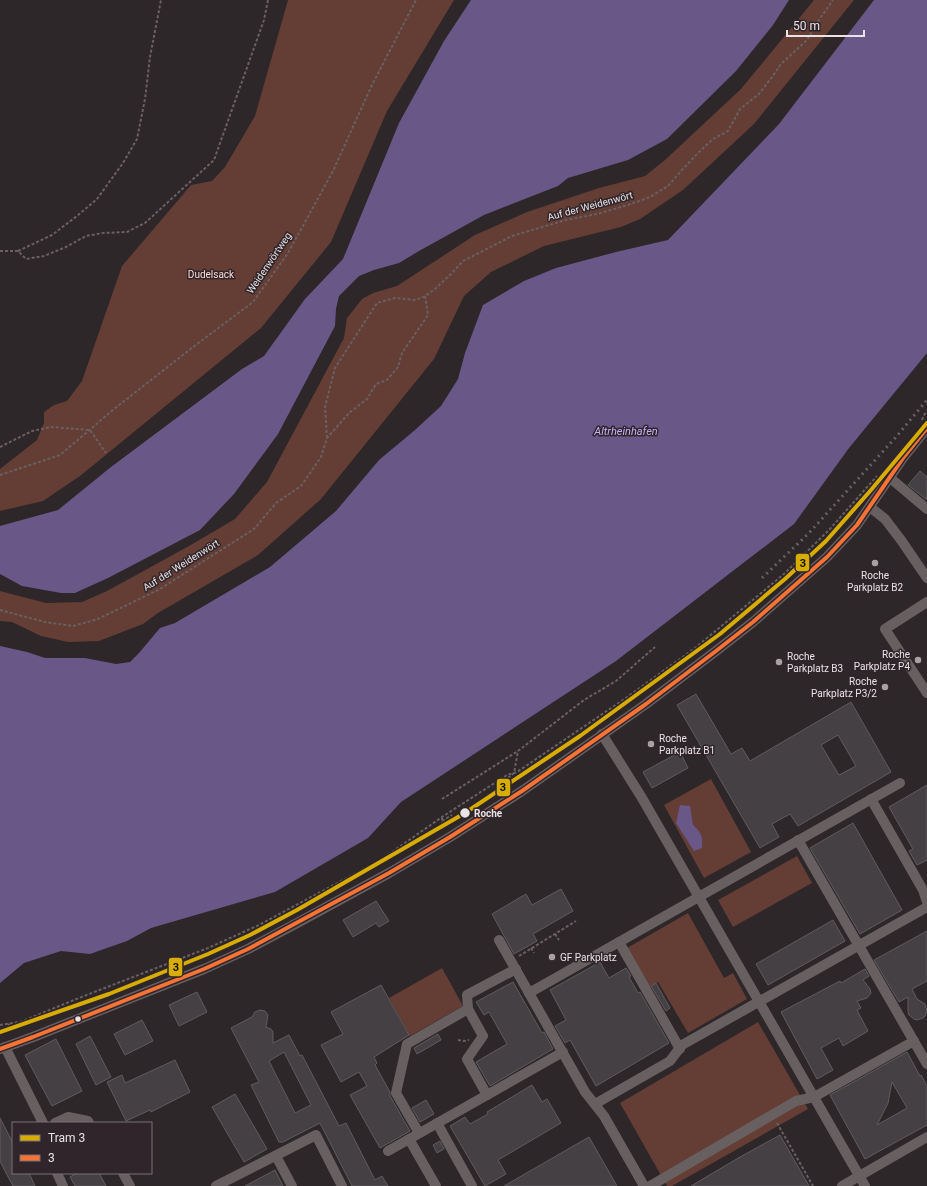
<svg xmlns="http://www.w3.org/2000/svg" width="927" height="1186" font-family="Roboto,sans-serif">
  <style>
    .green { fill: #643d34 }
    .water { fill: #685787 }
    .building { fill: #454043; stroke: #5f5b5e; fill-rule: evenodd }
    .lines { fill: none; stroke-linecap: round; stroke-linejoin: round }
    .path { stroke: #686062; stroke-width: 2; stroke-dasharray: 3 2; stroke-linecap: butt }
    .minor { stroke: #685f61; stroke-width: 10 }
    .rail { stroke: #676061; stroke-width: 3; stroke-dasharray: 2 4; stroke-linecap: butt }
    .bus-1-casing { stroke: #2f252a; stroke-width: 7 }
    .bus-1 { stroke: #f57335; stroke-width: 4 }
    .tram-1-casing { stroke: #2f252a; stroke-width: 7 }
    .tram-1 { stroke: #d6ad00; stroke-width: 4 }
    .poi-dot { fill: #a8a1a4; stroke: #2f252a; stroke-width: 1.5 }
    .stop-dot { fill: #eae3e6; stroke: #2f252a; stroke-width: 1.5 }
    .labels { text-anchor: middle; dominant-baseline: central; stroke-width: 3; stroke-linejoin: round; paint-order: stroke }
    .street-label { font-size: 10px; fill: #eae3e6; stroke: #2f252a }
    .park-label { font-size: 10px; fill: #ffd9ce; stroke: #2f252a }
    .poi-label { font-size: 10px; fill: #eae3e6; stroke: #2f252a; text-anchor: start }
    .stop-label { font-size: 10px; font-weight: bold; fill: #eae3e6; stroke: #2f252a; text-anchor: start }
    .water-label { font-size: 11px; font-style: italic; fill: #caafff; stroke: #2f252a }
    .line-badge { stroke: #2f252a; stroke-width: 1.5 }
    .pale-badge-label { font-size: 11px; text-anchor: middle; font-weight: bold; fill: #111 }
  </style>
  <rect width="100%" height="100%" fill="#2d272a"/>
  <!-- green -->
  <g class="green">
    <polygon points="288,0 454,0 387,111 331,242 261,328 80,476 43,501 0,511 0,469 37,440 44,423 44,412 54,405 67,401 82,381 122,266 191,185 212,181 225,167 255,116"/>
    <polygon points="814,0 854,0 754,124 683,190 640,219 621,227 544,246 491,272 464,296 434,359 321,499 258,555 158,613 143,624 99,641 68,642 41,636 12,622 0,621 0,591 46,603 82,602 107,591 189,546 235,519 267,482 344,338 347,318 362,299 373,293 397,286 475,235 527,212 599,188 645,176 665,160 741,89"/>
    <polygon points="711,779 751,852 704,878 664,805"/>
    <polygon points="797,856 812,883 733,927 718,900"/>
    <polygon points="688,913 724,978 733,973 747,999 688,1033 658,982 649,987 627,948"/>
    <polygon points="442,968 463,1006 410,1036 389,998"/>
    <polygon points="758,1022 808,1109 672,1186 667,1186 620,1103"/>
  </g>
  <!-- water -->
  <g class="water">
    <polygon points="471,0 789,0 773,25 736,71 667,139 628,160 568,178 558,186 484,215 419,251 399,263 374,270 359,276 339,296 336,309 335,326 278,434 234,494 200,530 108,578 75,593 61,593 22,586 0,574 0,526 58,510 111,467 242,369 264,356 305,299 343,259 399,123 444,41"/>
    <polygon points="874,0 927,0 927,353 849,448 794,524 616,661 401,802 368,838 275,892 151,928 127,941 90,954 61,951 24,963 0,983 0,646 27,652 45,658 85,658 116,664 130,662 139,653 160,628 175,623 270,567 336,511 379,460 415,430 441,406 458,379 465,353 483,305 524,281 556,268 616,252 668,240 779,124"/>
    <path d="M680,805L690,806L693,825C702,833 703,837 702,848L694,851L676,823Z"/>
  </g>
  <!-- building -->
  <g class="building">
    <polygon points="920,471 927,477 927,500 908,485"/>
    <path d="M696,694L731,754L742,748L750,761L851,702L891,772L798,826L790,814L772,824L779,837L760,848L677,705ZM838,735L856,766L839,775L821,745Z"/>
    <polygon points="680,752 688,768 652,788 643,772"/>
    <polygon points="927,785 927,860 917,865 909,851 913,849 889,807"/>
    <polygon points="853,823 902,910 860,934 810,848"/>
    <polygon points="561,889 573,911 533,934 537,941 514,954 492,914 526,894 532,905"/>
    <polygon points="376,901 389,921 379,927 376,923 353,937 343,920"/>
    <polygon points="833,920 845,941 768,985 756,964"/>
    <polygon points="927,931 927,981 912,989 917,999 925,1004 927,1011 925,1016 923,1018 917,1020 914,1019 909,1015 908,1012 908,997 899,1002 874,960"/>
    <polygon points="600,962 609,978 626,968 631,976 629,977 638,993 640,992 669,1043 596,1086 570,1040 565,1043 555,1026 566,1020 550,990"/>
    <polygon points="865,969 869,976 863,980 870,989 871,993 867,998 857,1001 861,1008 857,1010 868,1031 843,1046 839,1038 821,1048 833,1070 817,1079 781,1012 840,981 841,983"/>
    <polygon points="513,982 542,1033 544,1032 553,1049 490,1086 476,1062 507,1044 489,1012 484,1015 476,1002"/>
    <polygon points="656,983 670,1008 666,1011 651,986"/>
    <polygon points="381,985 409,1035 374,1057 377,1063 375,1065 390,1092 390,1096 410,1131 380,1148 350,1095 367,1086 359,1072 341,1082 321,1045 343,1034 331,1012"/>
    <polygon points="197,992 207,1012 179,1026 169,1005"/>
    <path d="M260,1010L265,1011L268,1015L266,1027L271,1029L273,1032V1043L289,1035L300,1056L302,1055L339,1126L346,1123L375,1180L382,1176L388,1186H352L320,1123L283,1142H279L251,1085L259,1082L231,1028L252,1017L255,1012ZM284,1052L311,1105L295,1113L269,1061Z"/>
    <polygon points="142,1020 153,1041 125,1055 114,1034"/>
    <polygon points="438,1034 441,1040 417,1054 414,1048"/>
    <polygon points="90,1036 111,1077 96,1085 76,1044"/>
    <polygon points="56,1039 82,1091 52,1106 25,1055"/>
    <path d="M907,1052L920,1076L921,1075L927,1086V1125L865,1159L830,1095ZM892,1082L907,1108L877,1125L888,1103Z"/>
    <polygon points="175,1060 190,1092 151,1112 150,1110 126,1121 107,1082 122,1075 125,1083"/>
    <polygon points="532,1085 542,1102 547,1099 561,1123 498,1160 506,1174 485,1186 450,1126 465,1117 470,1124 488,1114 487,1112"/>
    <polygon points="235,1094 267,1149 244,1162 212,1107"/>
    <polygon points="426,1100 434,1114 420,1122 412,1108"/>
    <polygon points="0,1118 13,1143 13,1173 29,1173 35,1186 13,1186 6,1173 0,1161"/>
    <polygon points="780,1135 809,1186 691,1186 740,1157"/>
    <polygon points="589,1137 617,1186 504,1186"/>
    <polygon points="440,1141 444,1149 437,1153 433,1145"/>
    <polygon points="275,1170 283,1186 245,1186"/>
    <polygon points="77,1173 99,1173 106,1186 75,1186 70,1177"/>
  </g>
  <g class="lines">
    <!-- path -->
    <g class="path">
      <polyline points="0,251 18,251 26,259 44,256 66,247 86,236 103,233 127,232 145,223 214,160 264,20 268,0"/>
      <polyline points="18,251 52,235 77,216 97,199 123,163 137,139 145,99 150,57 161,0"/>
      <polyline points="922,420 924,415 927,411"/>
      <polyline points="327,438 325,407 335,368 377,303 395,298 416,300 425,296 435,289 451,274 463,261 512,236 566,220 597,214 628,205 650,197 668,186 682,170 699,152 713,139 728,131 740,109 759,94 772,77 781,64 807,40 819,20 833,0"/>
      <polyline points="0,447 32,431 51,427 90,430 106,453"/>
      <polyline points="0,475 60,455 114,409 197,344 253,302 288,253 333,171 371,87 416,0"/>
      <polyline points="0,610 45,622 73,626 98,619 160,589 254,529 276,503 301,486 321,457 327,438 349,413 367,399 376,384 387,380 398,367 402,353 428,315 425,296"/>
      <polyline points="508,778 514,773 518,751 584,700 616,681 655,647"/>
      <polyline points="442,799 518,751"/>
      <polyline points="442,817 442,830"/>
      <polyline points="442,821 452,815"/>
      <polyline points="555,934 559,940"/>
      <polyline points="531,948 534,953"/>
      <polyline points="519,956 576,921"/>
      <polyline points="0,1025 20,1022 84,996 208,948 259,925 382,859 442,817 507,775 517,772 623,700 695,648 784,574 829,530 877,476"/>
      <polyline points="0,1030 9,1027 9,1023"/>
      <polyline points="458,1040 464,1041 469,1040"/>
      <polyline points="777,1123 813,1186"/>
    </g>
    <!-- minor -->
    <g class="minor">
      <polyline points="889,477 927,509"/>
      <polyline points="870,507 885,519 901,540 927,578"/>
      <polyline points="927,602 885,629 927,693"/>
      <polyline points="602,734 642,798 865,1186"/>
      <polyline points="871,799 923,890 927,902"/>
      <polyline points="798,840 927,1064"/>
      <polyline points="499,940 585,1092 604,1116 644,1186"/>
      <polyline points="619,942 680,1049"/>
      <polyline points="529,993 900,783"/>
      <polyline points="5,1047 43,1123"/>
      <polyline points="0,1049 33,1037 204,969 248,949 299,922 389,873 450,837 522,791 646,704 716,651 753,622 827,557 857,525 903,458 927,428"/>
      <polyline points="487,1095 467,1059 483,1036 468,1009 467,995 516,969"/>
      <polyline points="595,1104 670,1061 682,1045 927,907"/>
      <polyline points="55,1123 68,1117 88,1121 89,1123"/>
      <polyline points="437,1123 472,1186"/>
      <polyline points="419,1133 396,1093 407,1044 468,1009"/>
      <polyline points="409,1139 436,1186"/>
      <polyline points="388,1151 563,1052"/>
      <polyline points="276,1156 292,1186"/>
      <polyline points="57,1173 63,1186"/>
      <polyline points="123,1173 130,1186"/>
      <polyline points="216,1186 316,1135 342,1186"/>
      <polyline points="650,1186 796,1101 814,1097 914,1041"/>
      <polyline points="842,1186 927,1137"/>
    </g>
    <!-- rail -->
    <polyline class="rail" points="762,578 809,533 896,437 927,400"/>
    <!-- bus-1 casing -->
    <g class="bus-1-casing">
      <polyline id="bus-1" points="0,1049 33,1037 204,969 248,949 389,873 450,837 522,791 646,704 716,651 753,622 827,557 857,525 903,458 927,428"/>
    </g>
    <!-- bus-1 -->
    <use href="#bus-1" class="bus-1"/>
    <!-- tram-1 casing -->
    <g class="tram-1-casing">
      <polyline id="tram-1" points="0,1032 109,994 208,954 250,935 297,910 465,813 580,736 720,634 785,579 826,541 871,490 927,423"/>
    </g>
    <!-- tram-1 -->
    <use href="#tram-1" class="tram-1"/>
  </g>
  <!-- markers -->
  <g class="poi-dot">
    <circle cx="875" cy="563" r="4"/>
    <circle cx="918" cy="660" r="4"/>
    <circle cx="779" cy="662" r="4"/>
    <circle cx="885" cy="687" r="4"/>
    <circle cx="651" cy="744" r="4"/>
    <circle cx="552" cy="957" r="4"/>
  </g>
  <g class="stop-dot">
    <circle cx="465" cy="813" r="5.5"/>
    <circle cx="78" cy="1019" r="3.5"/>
  </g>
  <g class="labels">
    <!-- street labels -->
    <g class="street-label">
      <text transform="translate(590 206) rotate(-15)">Auf der Weidenwört</text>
      <text transform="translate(269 263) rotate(-56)">Weidenwörtweg</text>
      <text transform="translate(181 565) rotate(-32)">Auf der Weidenwört</text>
    </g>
    <!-- park labels -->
    <g class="park-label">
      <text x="211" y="274">Dudelsack</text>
    </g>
    <!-- poi labels -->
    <g class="poi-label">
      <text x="875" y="575" text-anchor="middle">Roche<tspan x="875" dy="12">Parkplatz B2</tspan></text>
      <text x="910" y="654" text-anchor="end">Roche<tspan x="910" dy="12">Parkplatz P4</tspan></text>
      <text x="787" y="656">Roche<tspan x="787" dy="12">Parkplatz B3</tspan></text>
      <text x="877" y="681" text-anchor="end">Roche<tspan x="877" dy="12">Parkplatz P3/2</tspan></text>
      <text x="659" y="738">Roche<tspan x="659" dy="12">Parkplatz B1</tspan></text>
      <text x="560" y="957">GF Parkplatz</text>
    </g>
    <!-- stop labels -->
    <g class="stop-label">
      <text x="474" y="813">Roche</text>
    </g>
    <!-- water labels -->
    <g class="water-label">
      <text x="626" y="431">Altrheinhafen</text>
    </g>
  </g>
  <g class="line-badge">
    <rect x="795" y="553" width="15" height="19" rx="4" fill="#d6ad00"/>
    <rect x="496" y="778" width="15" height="19" rx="4" fill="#d6ad00"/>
    <rect x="168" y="957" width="15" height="20" rx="4" fill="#d6ad00"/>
  </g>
  <g class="pale-badge-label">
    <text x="803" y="567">3</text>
    <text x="503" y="791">3</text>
    <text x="176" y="971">3</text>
  </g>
  <!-- legend -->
  <rect x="12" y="1122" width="140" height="52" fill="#2f252a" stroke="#7a7175"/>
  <rect x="20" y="1135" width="20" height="6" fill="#d6ad00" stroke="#7a7175"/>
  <text x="48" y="1142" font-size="12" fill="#eae3e6">Tram 3</text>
  <rect x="20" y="1155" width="20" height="6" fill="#f57335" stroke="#7a7175"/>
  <text x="48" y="1162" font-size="12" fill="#eae3e6">3</text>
  <!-- scale -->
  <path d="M787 30v6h77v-6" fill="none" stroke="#eae3e6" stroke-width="2"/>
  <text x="793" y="30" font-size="12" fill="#eae3e6" stroke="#2f252a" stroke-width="3" paint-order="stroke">50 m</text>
</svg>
